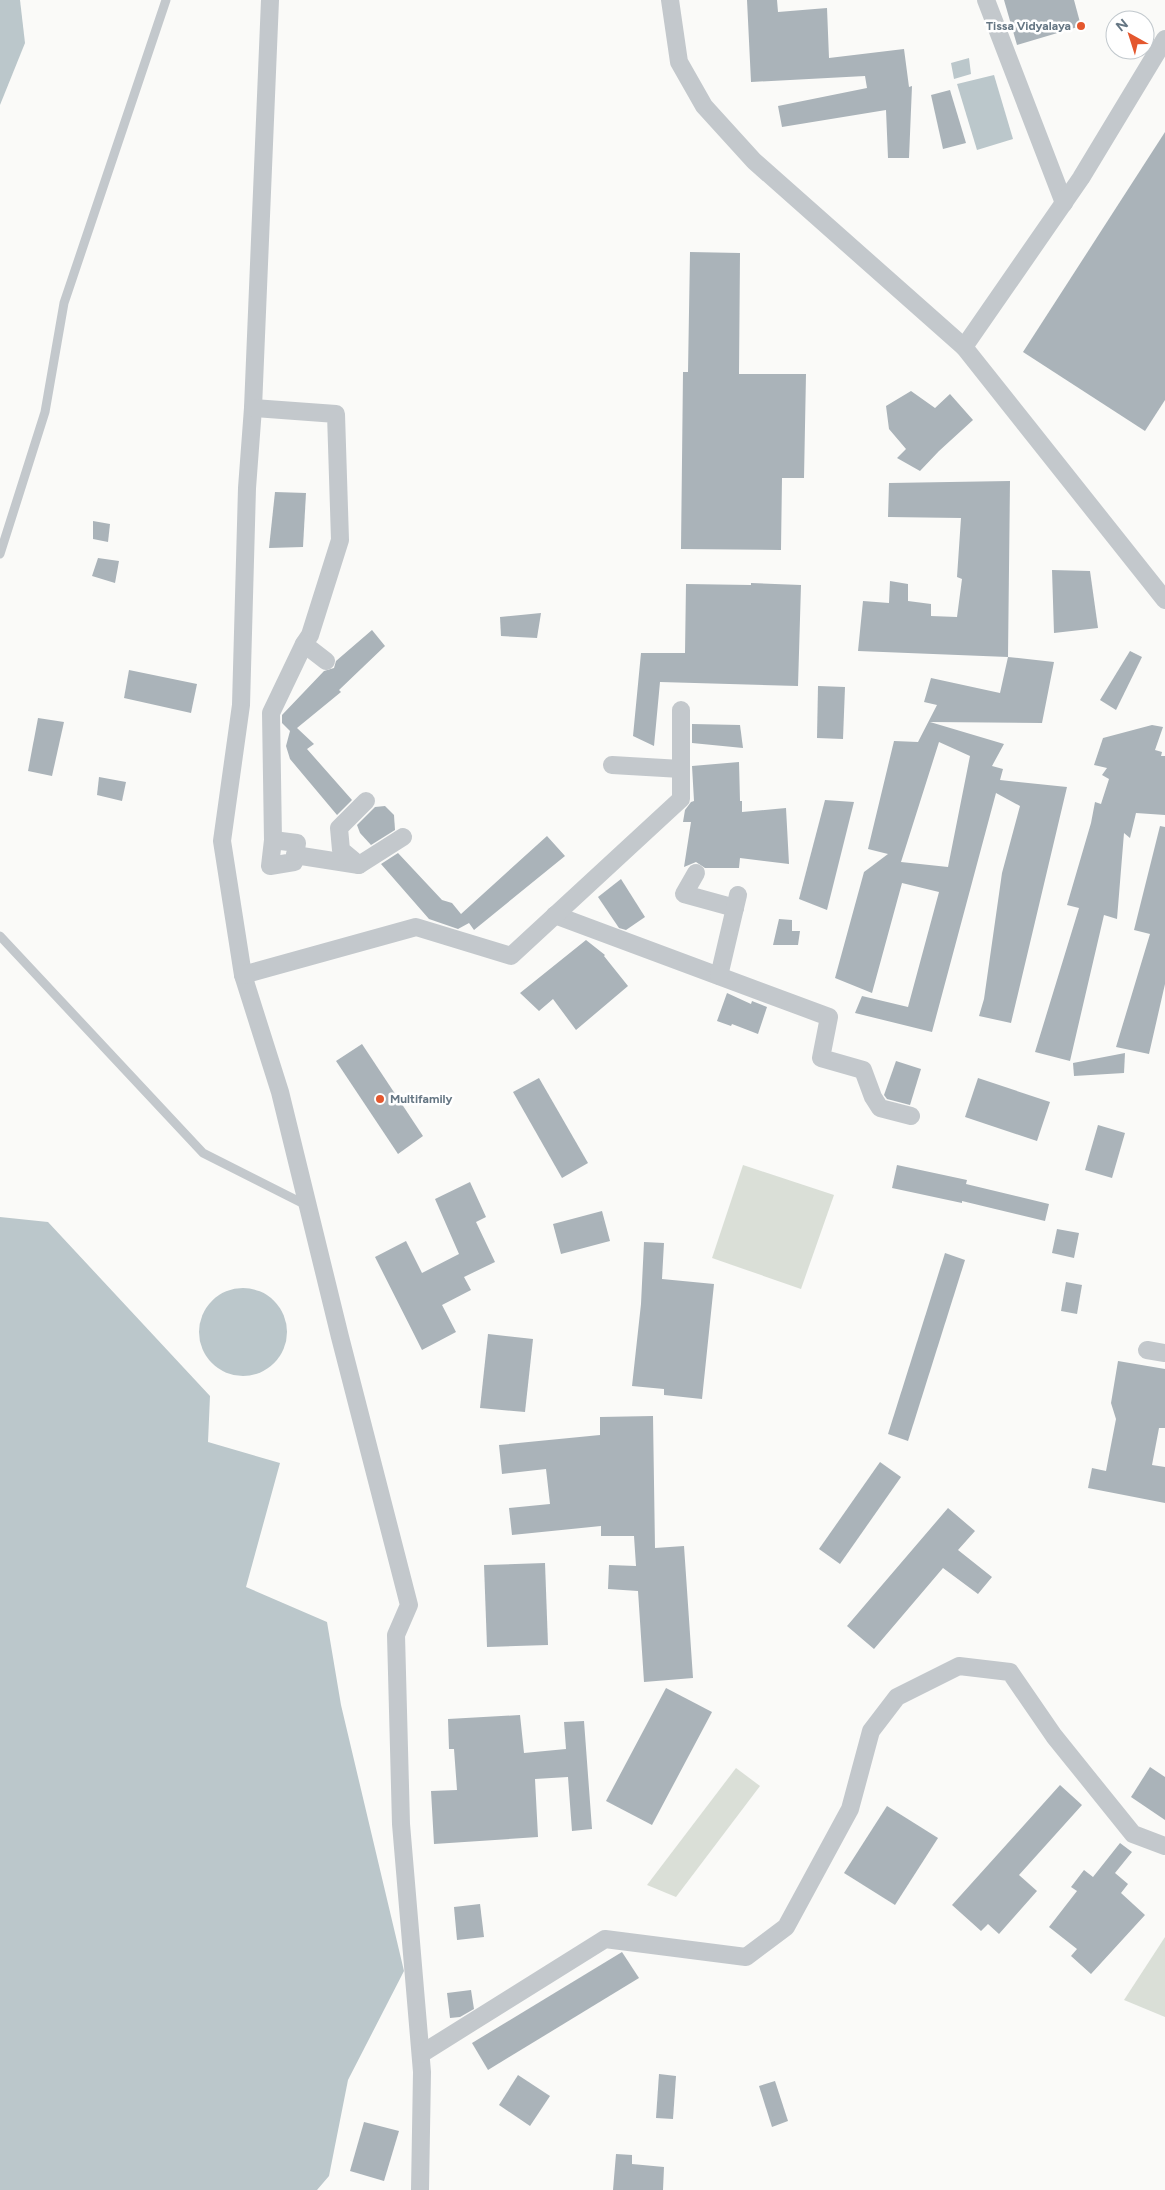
<svg xmlns="http://www.w3.org/2000/svg" width="1165" height="2190" font-family="Figtree,sans-serif">
  <style>
    .green { fill: #dadfd7 }
    .water { fill: #bbc7cb }
    .building { fill: #aab3b9; fill-rule: evenodd }
    .lines { fill: none; stroke-linecap: round; stroke-linejoin: round }
    .service { stroke: #c3c8cc; stroke-width: 9 }
    .minor { stroke: #c3c8cc; stroke-width: 18 }
    .poi-dot { fill: #e4572e; stroke: #fff; stroke-width: 2 }
    .labels { text-anchor: middle; dominant-baseline: central; stroke-width: 5; stroke-linejoin: round; paint-order: stroke }
    .poi-label { font-size: 12px; font-weight: bold; fill: #657683; stroke: #fff; text-anchor: end }
  </style>
  <rect width="100%" height="100%" fill="#fafaf8"/>
  <!-- green -->
  <g class="green">
    <polygon points="743,1165 834,1195 801,1289 712,1258"/>
    <polygon points="736,1768 760,1786 676,1897 647,1885"/>
    <polygon points="1165,1937 1165,2017 1124,2000"/>
  </g>
  <!-- water -->
  <g class="water">
    <polygon points="0,0 20,0 25,43 0,105"/>
    <polygon points="969,58 971,74 954,79 951,63"/>
    <polygon points="994,75 1013,139 977,150 957,84"/>
    <polygon points="0,1217 48,1222 210,1396 208,1442 280,1463 246,1587 327,1622 341,1705 404,1971 348,2080 329,2176 317,2190 0,2190"/>
    <circle cx="243" cy="1332" r="44"/>
  </g>
  <!-- building -->
  <g class="building">
    <polygon points="747,0 777,0 778,12 827,8 829,58 904,49 909,87 912,86 909,158 888,158 886,110 782,127 778,106 867,88 865,76 751,82"/>
    <polygon points="1004,0 1074,0 1081,26 1017,45"/>
    <polygon points="950,90 966,143 943,149 931,95"/>
    <polygon points="1165,132 1165,400 1145,431 1023,352"/>
    <polygon points="690,252 740,253 739,374 806,374 804,478 782,478 781,550 681,549 683,372 688,372"/>
    <polygon points="911,391 935,408 950,394 973,420 939,451 920,471 897,458 906,449 889,429 886,406"/>
    <polygon points="1010,481 1008,657 858,651 863,601 889,603 890,581 908,584 908,601 931,604 931,616 957,617 962,579 957,577 961,518 888,517 889,483"/>
    <polygon points="275,492 306,493 303,547 269,548"/>
    <polygon points="93,521 110,524 108,542 93,539"/>
    <polygon points="98,558 119,561 115,583 92,576"/>
    <polygon points="1052,570 1090,571 1098,628 1054,633"/>
    <polygon points="751,583 801,585 798,686 660,682 654,746 633,736 641,653 685,653 686,584 751,585"/>
    <polygon points="541,613 537,638 501,636 500,617"/>
    <polygon points="372,630 385,646 339,690 341,692 297,728 314,744 307,749 352,800 337,815 290,759 286,746 290,731 282,723 282,715 324,671 334,668 336,661"/>
    <polygon points="1130,651 1142,657 1116,710 1100,700"/>
    <path d="M1008,657L1054,662L1042,723L930,722L1004,744L992,766L1003,769L1000,780L1067,787L1011,1023L979,1016L984,999L1002,873L1020,806L996,793L932,1032L855,1013L862,996L908,1007L939,892L902,883L872,993L835,978L864,872L888,854L868,849L894,741L918,742L937,705L924,702L931,678L1000,693ZM939,742L970,756L948,867L901,862Z"/>
    <polygon points="129,670 197,684 191,713 124,698"/>
    <polygon points="818,686 845,687 843,739 817,738"/>
    <polygon points="38,718 64,722 52,776 28,771"/>
    <polygon points="692,724 740,725 743,748 692,743"/>
    <polygon points="1152,725 1163,727 1155,750 1162,752 1161,756 1165,756 1165,815 1136,813 1130,838 1124,833 1117,919 1104,915 1070,1061 1035,1052 1079,908 1067,905 1091,823 1095,802 1101,804 1109,779 1102,775 1107,768 1094,765 1103,738"/>
    <polygon points="739,762 740,801 742,801 742,812 786,808 789,864 740,858 739,868 705,868 696,862 684,867 691,822 683,822 685,810 691,802 694,801 692,766"/>
    <polygon points="99,777 126,782 122,801 97,795"/>
    <polygon points="825,800 854,802 827,910 799,899"/>
    <polygon points="385,806 394,815 395,830 371,845 360,833 357,825 375,807"/>
    <polygon points="1160,826 1165,827 1165,984 1149,1054 1116,1047 1150,934 1134,930"/>
    <polygon points="547,836 565,856 474,930 469,923 458,929 429,919 381,864 398,853 442,900 452,903 461,914"/>
    <polygon points="621,879 645,917 626,930 619,928 598,897"/>
    <polygon points="779,919 792,920 792,931 800,931 798,945 773,945"/>
    <polygon points="586,940 605,955 604,956 628,986 576,1030 553,999 539,1011 520,993"/>
    <polygon points="727,993 751,1004 752,1001 767,1007 758,1034 732,1024 731,1026 717,1021"/>
    <polygon points="362,1044 423,1136 398,1154 336,1061"/>
    <polygon points="1125,1053 1124,1073 1074,1076 1073,1063"/>
    <polygon points="896,1061 921,1069 910,1105 887,1099 884,1095"/>
    <polygon points="539,1078 588,1163 562,1178 513,1092"/>
    <polygon points="978,1078 1050,1102 1037,1141 965,1117"/>
    <polygon points="1098,1125 1125,1133 1112,1178 1085,1170"/>
    <polygon points="897,1165 967,1180 966,1184 1049,1204 1045,1221 962,1201 962,1203 892,1188"/>
    <polygon points="470,1182 486,1217 476,1222 495,1262 464,1277 471,1290 442,1305 456,1332 422,1350 375,1257 406,1241 422,1273 459,1254 435,1199"/>
    <polygon points="602,1211 610,1241 561,1254 553,1224"/>
    <polygon points="1057,1229 1079,1233 1074,1258 1052,1253"/>
    <polygon points="644,1242 664,1243 662,1279 714,1284 702,1399 664,1395 664,1389 632,1386 641,1304"/>
    <polygon points="945,1253 965,1260 908,1441 888,1434"/>
    <polygon points="1066,1282 1082,1285 1077,1314 1061,1311"/>
    <polygon points="488,1334 533,1339 525,1412 480,1408"/>
    <polygon points="1118,1361 1165,1369 1165,1428 1159,1428 1152,1465 1165,1467 1165,1503 1088,1488 1092,1468 1106,1471 1116,1419 1111,1403"/>
    <polygon points="653,1416 655,1548 684,1546 693,1678 644,1682 638,1591 608,1589 609,1565 636,1566 634,1536 601,1536 601,1526 512,1535 509,1508 550,1504 546,1469 502,1474 499,1445 600,1435 600,1417"/>
    <polygon points="880,1462 901,1477 840,1564 819,1549"/>
    <polygon points="948,1508 975,1531 958,1550 992,1577 978,1594 943,1568 874,1649 847,1626"/>
    <polygon points="545,1563 548,1645 487,1647 484,1565"/>
    <polygon points="666,1688 712,1712 652,1825 606,1801"/>
    <polygon points="520,1715 524,1753 566,1749 564,1722 584,1721 592,1829 572,1831 568,1777 535,1779 538,1837 434,1844 431,1791 457,1790 454,1749 449,1749 448,1719"/>
    <polygon points="1150,1767 1165,1777 1165,1820 1131,1797"/>
    <polygon points="1060,1785 1082,1805 1019,1875 1037,1891 999,1934 988,1924 981,1931 952,1905"/>
    <polygon points="887,1806 938,1838 895,1905 844,1873"/>
    <polygon points="1120,1843 1132,1852 1115,1873 1128,1884 1121,1893 1145,1915 1091,1974 1071,1956 1077,1949 1049,1927 1077,1891 1071,1887 1084,1870 1093,1877"/>
    <polygon points="480,1904 484,1937 457,1940 454,1907"/>
    <polygon points="622,1952 639,1978 488,2070 472,2043"/>
    <polygon points="471,1990 474,2009 460,2017 450,2018 447,1993"/>
    <polygon points="659,2074 676,2076 673,2119 656,2118"/>
    <polygon points="518,2075 550,2096 530,2126 499,2105"/>
    <polygon points="775,2081 788,2121 772,2127 759,2086"/>
    <polygon points="364,2122 399,2131 384,2181 350,2171"/>
    <polygon points="616,2154 632,2155 632,2164 664,2167 663,2190 613,2190"/>
  </g>
  <g class="lines">
    <!-- service -->
    <g class="service">
      <polyline points="0,554 45,412 64,303 166,0"/>
      <polyline points="0,936 203,1153 308,1206"/>
    </g>
    <!-- minor -->
    <g class="minor">
      <polyline points="270,0 253,408 247,488 241,705 222,841 243,975 280,1092 340,1337 409,1605 396,1635 401,1824 422,2072 420,2190"/>
      <polyline points="670,0 679,62 704,106 754,161 964,347"/>
      <polyline points="986,0 1064,203"/>
      <polyline points="1165,39 1081,178 964,347 1165,600"/>
      <polyline points="253,408 336,414 340,540 310,635 304,644 326,661"/>
      <polyline points="612,765 681,769"/>
      <polyline points="273,840 297,843 294,862 270,866 273,840 271,713 304,644"/>
      <polyline points="295,855 359,865 403,837"/>
      <polyline points="359,865 341,850 339,828 366,801"/>
      <polyline points="696,873 684,894 735,908"/>
      <polyline points="555,915 829,1017 821,1058 863,1070 873,1097 880,1108 911,1116"/>
      <polyline points="243,975 416,927 511,956 681,799 681,710"/>
      <polyline points="719,976 738,895"/>
      <polyline points="1147,1350 1165,1353"/>
      <polyline points="421,2054 605,1939 746,1957 786,1927 850,1809 871,1731 897,1697 959,1666 1010,1672 1054,1736 1133,1834 1165,1846"/>
    </g>
  </g>
  <!-- markers -->
  <g class="poi-dot">
    <circle cx="1081" cy="26" r="5"/>
    <circle cx="380" cy="1099" r="5"/>
  </g>
  <g class="labels">
    <!-- poi labels -->
    <g class="poi-label">
      <text x="1071" y="26">Tissa Vidyalaya</text>
      <text x="390" y="1099" text-anchor="start">Multifamily</text>
    </g>
  </g>
  <!-- north arrow -->
  <g transform="translate(1130 35) rotate(321)"><circle r="24" fill="#ffffff" stroke="#c1c8cd"/>
  <path d="M0-4L9 19L0 12L-9 19Z" fill="#e4572e"/>
  <text y="-8" font-size="14" font-weight="bold" text-anchor="middle" fill="#657683">N</text>
  </g>
</svg>
